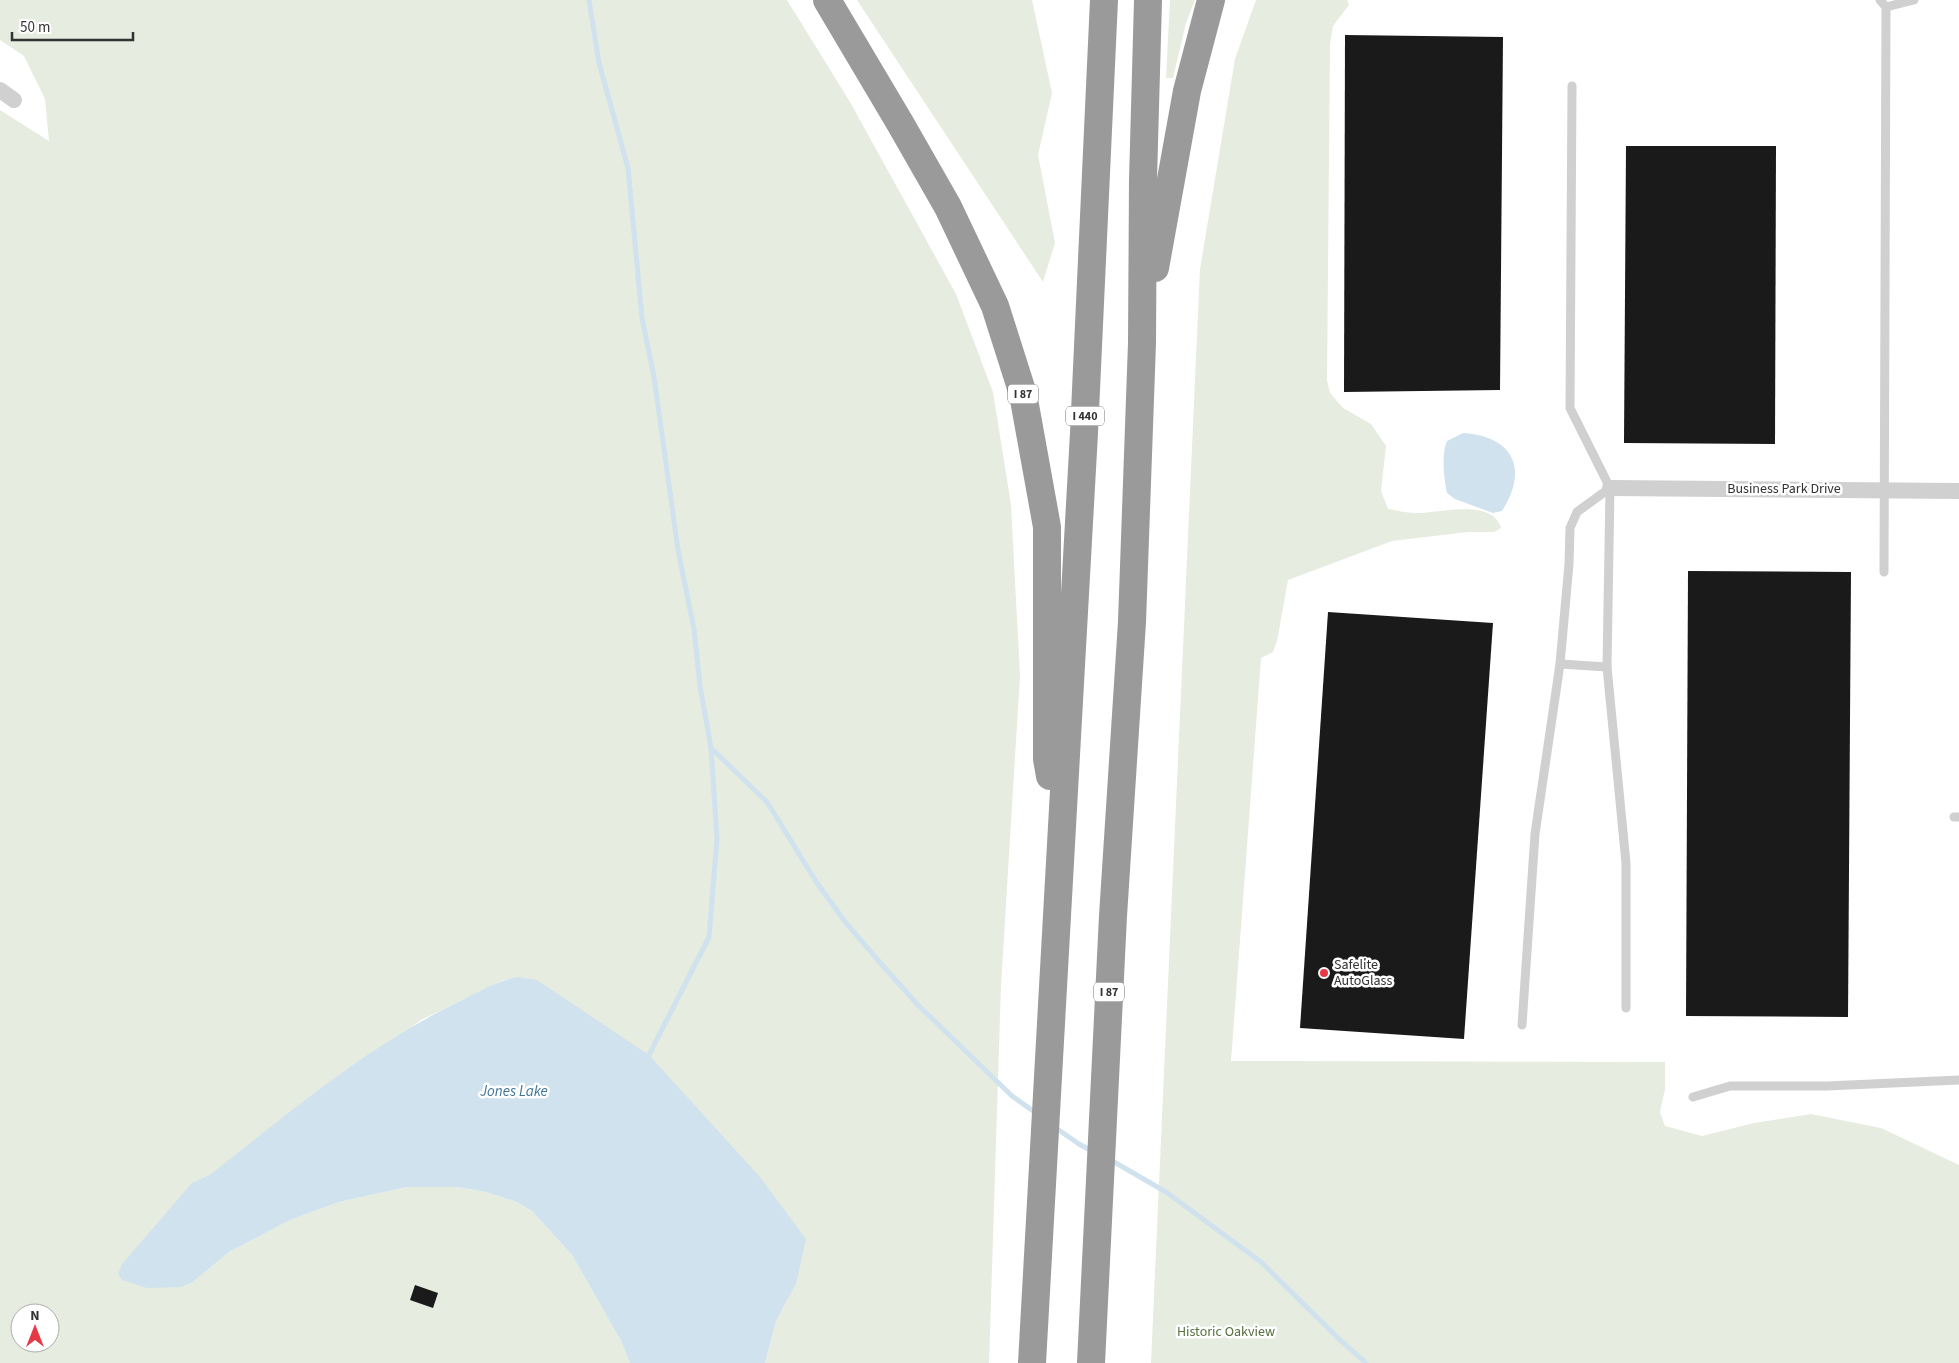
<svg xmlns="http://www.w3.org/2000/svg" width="1959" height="1363" font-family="'Source Sans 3',sans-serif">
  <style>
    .green { fill: #e6ecdf; fill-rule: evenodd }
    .water { fill: #cfe2ee }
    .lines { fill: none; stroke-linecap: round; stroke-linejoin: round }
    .stream { stroke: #cfe2ee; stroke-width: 5 }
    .building { fill: #1a1a1a }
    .lane { stroke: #d0d0d0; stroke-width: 9 }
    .street { stroke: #d0d0d0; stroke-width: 16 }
    .highway { stroke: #9a9a9a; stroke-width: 28 }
    .poi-dot { fill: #e63946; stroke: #fff; stroke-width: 2 }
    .labels { text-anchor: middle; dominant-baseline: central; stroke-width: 5; stroke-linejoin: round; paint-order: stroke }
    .shield { fill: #fff; stroke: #707070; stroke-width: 1 }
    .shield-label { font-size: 12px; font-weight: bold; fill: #333 }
    .street-label { font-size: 14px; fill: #333; stroke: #fff }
    .poi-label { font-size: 14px; fill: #333; stroke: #fff; text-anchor: start }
    .park-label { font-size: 14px; fill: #56703f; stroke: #fff }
    .water-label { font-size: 15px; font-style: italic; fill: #3f7597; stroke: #fff }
  </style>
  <rect width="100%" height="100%" fill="#fff"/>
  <!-- green -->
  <g class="green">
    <path d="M0,0H787L850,102L956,294L993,392L1011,505L1020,676L1001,985L989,1363H765L776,1321L796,1284L517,977L501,981L421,1020L211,1174L193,1183V1282L229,1252L290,1220L339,1202L407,1187H457L486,1192L517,1202L532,1211L572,1255L621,1341L630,1363H0V110L49,141L45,99L24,56L0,40ZM20,1313H50V1343H20Z"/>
    <polygon points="857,0 1032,0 1052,93 1038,155 1055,243 1043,282"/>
    <polygon points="1170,0 1195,0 1186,23 1173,78 1166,78"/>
    <path d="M1256,0H1347L1349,5L1333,26L1330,44L1327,380L1330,393L1343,408L1371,424L1386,446L1381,491L1388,509C1396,510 1406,513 1415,513C1437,514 1492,497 1501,528L1494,532H1468L1392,541L1288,580L1277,641L1273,652L1261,658L1231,1061L1665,1062V1089L1660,1112L1665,1126L1702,1136L1754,1123L1811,1114L1881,1128L1959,1165V1363H1151L1200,269L1235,59Z"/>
  </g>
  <!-- water -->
  <g class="water">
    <path d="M1463,433C1513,436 1529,469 1502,511L1493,513L1455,499L1447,493C1444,478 1441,455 1447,441Z"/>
    <path d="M517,977L537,980L649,1055L760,1177L806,1239L796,1284L776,1321L765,1363H630L621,1341L572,1255L532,1211L517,1202L486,1192L457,1187H407L339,1202L290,1220L229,1252L193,1282L181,1287L147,1288L122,1280L118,1274L122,1264L192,1183L211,1174C289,1113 365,1048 454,1004C475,994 494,982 517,977Z"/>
  </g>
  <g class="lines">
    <!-- stream -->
    <g class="stream">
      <polyline points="589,0 599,63 628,168 642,318 654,377 678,550 694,629 700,686 711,748 717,839 709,937 649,1055 649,1061"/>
      <polyline points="711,748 767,802 817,883 846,923 883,966 918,1005 1012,1096 1036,1113"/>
      <polyline points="1053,1126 1079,1144 1092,1151"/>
      <polyline points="1109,1159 1166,1192 1261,1262 1339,1339 1366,1363"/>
    </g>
  </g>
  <!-- building -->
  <g class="building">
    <polygon points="1345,35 1503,37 1500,390 1344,392"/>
    <polygon points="1626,146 1776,146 1775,444 1624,443"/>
    <polygon points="1688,571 1851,572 1848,1017 1686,1016"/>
    <polygon points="1328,612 1493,623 1464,1039 1300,1028"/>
    <polygon points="415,1285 438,1293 433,1308 410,1300"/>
  </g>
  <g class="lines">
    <!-- lane -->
    <g class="lane">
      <polyline points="1880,0 1886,7 1884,572"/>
      <polyline points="1886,7 1914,0"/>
      <polyline points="1560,664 1607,667 1610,488 1570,408 1572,86"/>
      <polyline points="1607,667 1626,863 1626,1008"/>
      <polyline points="1954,817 1959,817"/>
      <polyline points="1522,1025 1535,834 1560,664 1569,564 1570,528 1577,512 1610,488"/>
      <polyline points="1693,1097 1730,1086 1827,1086 1959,1080"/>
    </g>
    <!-- street -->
    <g class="street">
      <polyline points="0,90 14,100"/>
      <polyline points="1610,488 1959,491"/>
    </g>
    <!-- highway -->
    <g class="highway">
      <polyline points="827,0 900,123 948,207 995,306 1023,394 1047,527 1047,759 1050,776"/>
      <polyline points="1155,268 1187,91 1211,0"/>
      <polyline points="1032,1363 1084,433 1104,0"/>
      <polyline points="1091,1363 1113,916 1132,622 1142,343 1143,180 1148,0"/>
    </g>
  </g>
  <!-- markers -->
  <circle class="poi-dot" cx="1324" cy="973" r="5"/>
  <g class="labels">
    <!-- shield labels -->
    <g class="shield">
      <rect x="1008" y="384.5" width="30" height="19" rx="4"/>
      <rect x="1066" y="406.5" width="38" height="19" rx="4"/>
      <rect x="1094" y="982.5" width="30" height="19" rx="4"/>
    </g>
    <g class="shield-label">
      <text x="1023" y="394">I 87</text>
      <text x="1085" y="416">I 440</text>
      <text x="1109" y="992">I 87</text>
    </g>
    <!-- street labels -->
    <g class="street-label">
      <text x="1784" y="489">Business Park Drive</text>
    </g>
    <!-- poi labels -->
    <g class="poi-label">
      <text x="1334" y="965">Safelite<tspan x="1334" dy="16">AutoGlass</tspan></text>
    </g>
    <!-- park labels -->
    <g class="park-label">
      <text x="1226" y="1332">Historic Oakview</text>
    </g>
    <!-- water labels -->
    <g class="water-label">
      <text x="514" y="1091">Jones Lake</text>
    </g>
  </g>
  <!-- north arrow -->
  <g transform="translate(35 1328)"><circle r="24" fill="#ffffff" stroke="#adadad"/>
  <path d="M0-4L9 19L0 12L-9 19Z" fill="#e63946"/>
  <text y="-8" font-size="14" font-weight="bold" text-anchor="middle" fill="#333333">N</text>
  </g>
  <!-- scale -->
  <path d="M12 32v8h121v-8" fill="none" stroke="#333333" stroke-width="2.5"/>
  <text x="20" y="32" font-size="15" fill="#333333" stroke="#ffffff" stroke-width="4" paint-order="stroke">50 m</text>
</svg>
